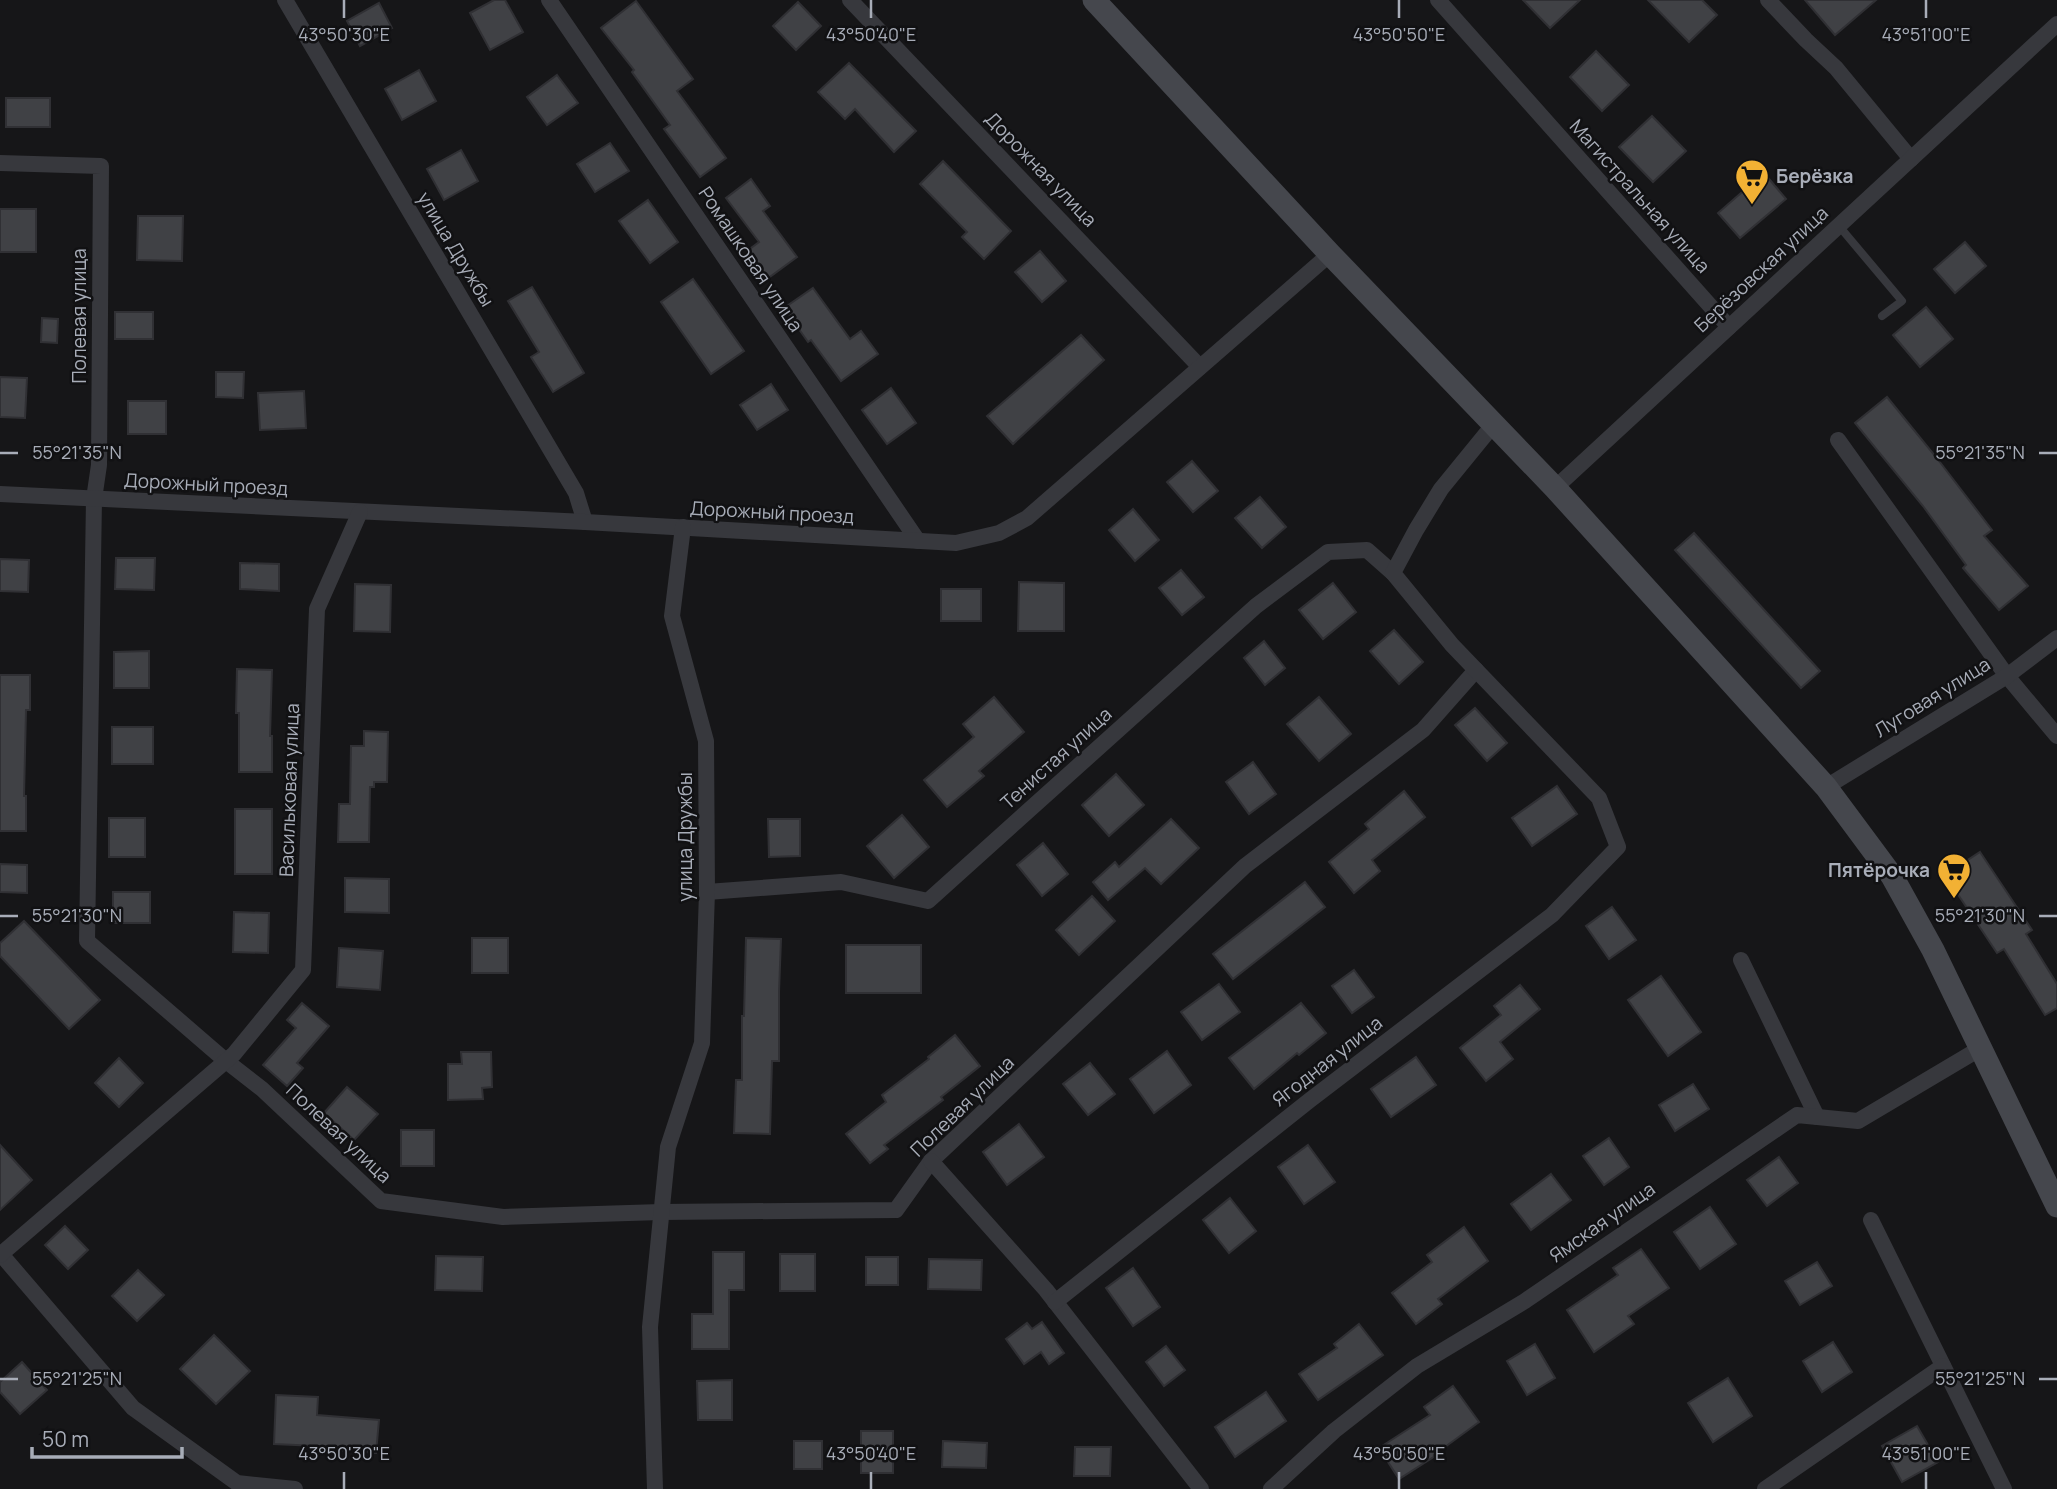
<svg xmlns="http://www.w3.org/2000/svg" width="2057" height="1489" font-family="Manrope,sans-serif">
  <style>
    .building { fill: #404145; stroke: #303034; stroke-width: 2 }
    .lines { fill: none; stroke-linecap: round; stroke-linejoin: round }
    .service { stroke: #37383d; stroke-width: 8 }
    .minor { stroke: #37383d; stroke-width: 16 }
    .secondary { stroke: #45474d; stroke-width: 23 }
    .ticks { fill: none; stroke: #a8adb8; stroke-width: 2.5 }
    .labels { text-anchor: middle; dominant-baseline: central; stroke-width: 5; stroke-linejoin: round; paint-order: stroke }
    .street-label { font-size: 19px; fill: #a8adb8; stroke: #111113 }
    .poi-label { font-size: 19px; font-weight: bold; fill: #a8adb8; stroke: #111113; text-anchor: start }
    .ticks-label { font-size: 18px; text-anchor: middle; fill: #a8adb8; stroke: #111113; stroke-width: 5; stroke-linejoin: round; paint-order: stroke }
  </style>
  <rect width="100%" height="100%" fill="#161618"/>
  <!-- building -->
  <g class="building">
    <polygon points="494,0 505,0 523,32 490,50 470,13"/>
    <polygon points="1523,0 1580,0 1550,28"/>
    <polygon points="1648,0 1702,0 1717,15 1689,42"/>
    <polygon points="1805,0 1876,0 1835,35"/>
    <polygon points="636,1 693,79 677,91 726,158 700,177 664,129 670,125 632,72 634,70 601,28"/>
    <polygon points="798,2 821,26 796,50 773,26"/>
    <polygon points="379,3 392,28 360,46 347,21"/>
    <polygon points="1596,51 1629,85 1602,111 1570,77"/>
    <polygon points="849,63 916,131 894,152 855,109 845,119 818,92"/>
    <polygon points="419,70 436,101 402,120 385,89"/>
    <polygon points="557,75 578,103 547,125 527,97"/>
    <rect x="6" y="98" width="44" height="29"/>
    <polygon points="1652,116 1686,151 1653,182 1619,147"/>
    <polygon points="610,143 629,171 595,192 577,164"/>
    <polygon points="461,150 478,181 444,200 427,169"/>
    <polygon points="943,161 1011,231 984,259 962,237 967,232 920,184"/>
    <polygon points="1764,173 1786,199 1740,238 1718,213"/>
    <polygon points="751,179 770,206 763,211 797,257 767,279 747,251 759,242 726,198"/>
    <polygon points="648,200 678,242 650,263 619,221"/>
    <rect x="0" y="209" width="36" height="43"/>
    <polygon points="138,216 183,216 182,261 137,260"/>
    <polygon points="1965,242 1986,266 1955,293 1934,269"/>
    <polygon points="1040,251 1066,281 1042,302 1015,272"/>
    <polygon points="693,279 744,351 711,374 661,302"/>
    <polygon points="532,287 584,373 553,392 531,357 539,352 508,301"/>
    <polygon points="813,288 850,339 861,331 878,354 841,381 811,340 808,342 784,308"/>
    <polygon points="1926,307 1953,339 1920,367 1893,335"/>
    <rect x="115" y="312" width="38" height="27"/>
    <polygon points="42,318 58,319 57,343 41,342"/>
    <polygon points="1081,335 1104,360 1013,444 987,416"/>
    <polygon points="216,372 244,372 243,398 216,397"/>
    <polygon points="0,377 27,378 25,418 0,417"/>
    <polygon points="771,384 788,410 757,430 740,405"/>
    <polygon points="891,388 916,423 887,444 862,410"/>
    <polygon points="304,391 306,428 260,430 258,393"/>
    <polygon points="1887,397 1936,457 1992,530 1984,536 2028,586 1999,610 1963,568 1966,565 1923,506 1855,423"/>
    <rect x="128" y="401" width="38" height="33"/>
    <polygon points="1192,461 1218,491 1193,512 1167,482"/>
    <polygon points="1260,497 1286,527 1262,548 1235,518"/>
    <polygon points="1133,509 1159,540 1135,561 1109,530"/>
    <polygon points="1694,533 1820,671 1801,688 1675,550"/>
    <polygon points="116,558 155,558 154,590 115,589"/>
    <polygon points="0,559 29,560 28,592 0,591"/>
    <polygon points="240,563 279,564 279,591 240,589"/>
    <polygon points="1181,570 1204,597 1182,615 1159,588"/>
    <polygon points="1019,582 1064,583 1064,631 1018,631"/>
    <polygon points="1333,583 1356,612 1323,639 1299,610"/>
    <polygon points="355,584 391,585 390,632 354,631"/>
    <rect x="941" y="589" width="40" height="32"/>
    <polygon points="1394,630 1423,662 1399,684 1370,651"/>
    <polygon points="1264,641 1285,668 1265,685 1244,658"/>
    <polygon points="149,651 149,688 114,688 114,652"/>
    <polygon points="237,669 272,670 270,736 272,736 272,772 239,772 239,713 236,713"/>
    <polygon points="0,675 30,675 30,710 26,710 24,796 26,796 26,831 0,831"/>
    <polygon points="994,697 1024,732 979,771 984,776 947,807 924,780 974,737 963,724"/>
    <polygon points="1319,697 1351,734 1319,761 1287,724"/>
    <polygon points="1475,708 1507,743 1487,761 1455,725"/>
    <rect x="112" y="727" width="41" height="37"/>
    <polygon points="364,731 388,732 387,782 374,782 374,787 370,787 369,842 338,842 339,804 350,804 351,746 364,746"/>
    <polygon points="1253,762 1276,794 1249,814 1226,782"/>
    <polygon points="1116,774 1144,805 1109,836 1082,805"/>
    <polygon points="1557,786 1577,814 1532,846 1512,818"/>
    <polygon points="1404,791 1425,817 1372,860 1380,871 1354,893 1329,862 1369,829 1365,824"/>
    <rect x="235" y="809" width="37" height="65"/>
    <polygon points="902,815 929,847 894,878 867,846"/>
    <rect x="109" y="818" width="36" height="39"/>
    <polygon points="768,819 800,819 800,856 769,857"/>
    <polygon points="1171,819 1199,848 1161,884 1145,868 1108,900 1093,882 1115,862 1119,867"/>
    <polygon points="1043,843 1068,874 1042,896 1017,865"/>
    <polygon points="1980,852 2032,930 2026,934 2057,984 2057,1008 2045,1015 2004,949 1997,953 1945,875"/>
    <polygon points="0,864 27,865 27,893 0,892"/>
    <polygon points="345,878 389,879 389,913 345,912"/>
    <polygon points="1305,882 1325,907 1233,979 1213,954"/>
    <rect x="113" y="892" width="37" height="31"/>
    <polygon points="1092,896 1115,921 1079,955 1056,930"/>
    <polygon points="1612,907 1636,940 1609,959 1586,926"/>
    <polygon points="234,912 269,913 268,953 233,952"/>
    <polygon points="24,921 100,1000 69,1029 0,956 0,943"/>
    <rect x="472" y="938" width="36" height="35"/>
    <polygon points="746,938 781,939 779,992 779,1061 772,1061 770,1134 734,1133 736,1080 742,1080 742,1016 744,1016"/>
    <rect x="846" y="945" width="75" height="48"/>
    <polygon points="339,948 383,951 380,990 337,987"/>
    <polygon points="1354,970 1374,997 1352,1013 1332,986"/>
    <polygon points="1661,976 1701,1032 1668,1056 1628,1000"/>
    <polygon points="1219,984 1240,1012 1202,1040 1181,1012"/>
    <polygon points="1520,985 1540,1009 1500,1042 1513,1059 1486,1081 1460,1048 1501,1015 1494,1006"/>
    <polygon points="302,1003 329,1026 297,1063 303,1068 287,1086 263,1065 296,1028 287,1020"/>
    <polygon points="1301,1003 1326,1033 1299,1055 1297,1053 1254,1089 1229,1058"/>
    <polygon points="955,1035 980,1066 941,1097 943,1100 884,1145 888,1149 870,1163 846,1134 886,1102 882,1095 929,1059 928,1057"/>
    <polygon points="1167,1051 1191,1085 1154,1113 1130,1079"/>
    <polygon points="461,1052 491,1052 492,1087 482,1088 483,1099 448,1100 448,1064 462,1064"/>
    <polygon points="1416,1057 1436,1085 1391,1117 1371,1089"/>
    <polygon points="119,1058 143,1083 119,1107 95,1083"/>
    <polygon points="1090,1063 1115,1094 1088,1115 1063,1084"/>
    <polygon points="1693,1084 1709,1109 1675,1131 1659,1105"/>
    <polygon points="347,1087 378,1114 354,1140 324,1113"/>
    <polygon points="1019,1124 1044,1157 1007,1185 983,1152"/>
    <rect x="401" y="1130" width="33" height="36"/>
    <polygon points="1609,1138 1629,1167 1604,1185 1583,1156"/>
    <polygon points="0,1145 32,1180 0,1210"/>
    <polygon points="1308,1145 1335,1182 1304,1204 1278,1167"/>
    <polygon points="1779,1157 1798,1183 1767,1206 1747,1180"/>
    <polygon points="1551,1174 1571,1200 1531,1230 1511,1204"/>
    <polygon points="1230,1198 1256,1231 1229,1253 1203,1220"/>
    <polygon points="1710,1207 1736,1244 1700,1269 1674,1232"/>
    <polygon points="65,1226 88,1250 68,1269 45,1245"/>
    <polygon points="1464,1227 1488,1261 1438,1299 1442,1304 1416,1324 1392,1293 1432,1262 1427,1255"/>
    <polygon points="1641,1249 1669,1288 1628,1316 1634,1324 1594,1352 1567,1310 1618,1275 1613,1268"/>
    <polygon points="713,1252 744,1252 744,1290 729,1290 729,1349 692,1349 692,1314 713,1314"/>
    <rect x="780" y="1254" width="35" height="37"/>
    <polygon points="436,1256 483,1257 482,1291 435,1290"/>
    <rect x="866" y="1257" width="32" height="28"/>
    <polygon points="929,1259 982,1260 981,1290 928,1289"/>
    <polygon points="1817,1262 1832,1286 1800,1305 1785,1281"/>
    <polygon points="1133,1268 1160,1307 1133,1326 1106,1288"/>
    <polygon points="138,1270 164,1295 137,1321 112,1296"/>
    <polygon points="1042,1322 1064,1353 1049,1364 1041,1352 1024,1364 1006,1339 1027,1323 1032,1329"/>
    <polygon points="1359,1324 1383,1355 1318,1400 1299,1374 1337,1348 1334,1344"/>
    <polygon points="214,1335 250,1371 216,1404 180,1369"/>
    <polygon points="1833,1342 1852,1372 1822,1392 1803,1361"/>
    <polygon points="1535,1344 1555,1378 1527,1395 1507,1361"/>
    <polygon points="1166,1346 1185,1370 1164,1386 1146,1362"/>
    <polygon points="22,1362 47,1390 20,1414 0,1392 0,1382"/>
    <polygon points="1728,1378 1752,1416 1713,1442 1688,1403"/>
    <polygon points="732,1380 732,1420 698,1420 697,1381"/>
    <polygon points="1453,1386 1479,1422 1434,1455 1435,1456 1399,1479 1379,1448 1430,1415 1424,1407"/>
    <polygon points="1266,1392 1286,1421 1235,1457 1215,1427"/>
    <polygon points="276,1395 318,1397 317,1415 379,1420 376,1453 339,1450 339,1447 274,1444"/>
    <polygon points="1917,1426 1938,1462 1902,1482 1882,1446"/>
    <rect x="861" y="1431" width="32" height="42"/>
    <rect x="794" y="1441" width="28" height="28"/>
    <polygon points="943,1441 987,1443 986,1468 942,1467"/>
    <polygon points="1075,1447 1111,1447 1110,1476 1074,1476"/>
  </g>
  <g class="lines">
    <!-- service -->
    <polyline class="service" points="1839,226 1902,301 1882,316"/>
    <!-- minor -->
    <g class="minor">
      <polyline points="285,0 576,493 585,522"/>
      <polyline points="549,0 918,541"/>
      <polyline points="850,0 1200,367"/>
      <polyline points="1438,0 1729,327"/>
      <polyline points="1768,0 1806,40 1836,68 1911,159"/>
      <polyline points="0,163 101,166 99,465 94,499 87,941 226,1061 262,1089 381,1201 503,1217 661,1212 896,1210 931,1161 1245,866 1423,730 1476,670"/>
      <polyline points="1838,440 2007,676 2057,736"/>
      <polyline points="1555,488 2057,24"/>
      <polyline points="0,494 585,522 956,543 999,533 1027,518 1330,254"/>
      <polyline points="1826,787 2007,676 2057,638"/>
      <polyline points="707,892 841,882 928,901 1256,606 1328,552 1367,550 1393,573"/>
      <polyline points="1741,960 1817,1117"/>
      <polyline points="931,1161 1046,1290 1201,1489"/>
      <polyline points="1871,1220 2004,1489"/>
      <polyline points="0,1253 133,1408 237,1483 295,1489"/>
      <polyline points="0,1255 234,1054 303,970 317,609 360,512"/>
      <polyline points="1055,1302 1310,1100 1552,915 1618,847 1599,798 1452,645 1393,573 1416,530 1441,489 1494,424"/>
      <polyline points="655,1489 650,1327 668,1147 702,1043 707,892 706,741 672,616 683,527"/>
      <polyline points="1271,1489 1334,1431 1417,1366 1525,1301 1797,1115 1858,1121 1981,1048"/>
      <polyline points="1765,1489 1943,1366"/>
    </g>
    <!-- secondary -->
    <polyline class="secondary" points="1094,0 1330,254 1555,488 1826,787 1892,876 1933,950 2057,1206"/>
  </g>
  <!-- ticks -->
  <path class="ticks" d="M344,0V18M871,0V18M1399,0V18M1926,0V18M0,453H18M2039,453H2057M0,916H18M2039,916H2057M0,1379H18M2039,1379H2057M344,1472V1489M871,1472V1489M1399,1472V1489M1926,1472V1489"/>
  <!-- icons -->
  <defs>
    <g id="supermarket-pin" transform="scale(1.75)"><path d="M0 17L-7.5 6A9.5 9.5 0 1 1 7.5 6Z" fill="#f2b134" stroke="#111113"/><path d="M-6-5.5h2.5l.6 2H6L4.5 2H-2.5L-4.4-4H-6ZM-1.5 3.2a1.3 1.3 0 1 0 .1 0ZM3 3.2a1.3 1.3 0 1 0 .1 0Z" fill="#111"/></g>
  </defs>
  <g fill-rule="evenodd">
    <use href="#supermarket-pin" x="1752" y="176"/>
    <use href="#supermarket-pin" x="1954" y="870"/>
  </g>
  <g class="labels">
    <!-- street labels -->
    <g class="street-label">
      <text transform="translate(1041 169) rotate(46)">Дорожная улица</text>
      <text transform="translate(1640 196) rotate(48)">Магистральная улица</text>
      <text transform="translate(456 249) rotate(59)">улица Дружбы</text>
      <text transform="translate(751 259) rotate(56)">Ромашковая улица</text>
      <text transform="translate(1761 269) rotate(-43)">Берёзовская улица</text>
      <text transform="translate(79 316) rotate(-90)">Полевая улица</text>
      <text transform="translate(206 484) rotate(3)">Дорожный проезд</text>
      <text transform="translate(772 512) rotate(3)">Дорожный проезд</text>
      <text transform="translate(1932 697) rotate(-32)">Луговая улица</text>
      <text transform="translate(1056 758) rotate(-42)">Тенистая улица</text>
      <text transform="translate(289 790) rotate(-88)">Васильковая улица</text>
      <text transform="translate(685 837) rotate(-90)">улица Дружбы</text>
      <text transform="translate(1327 1061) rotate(-38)">Ягодная улица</text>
      <text transform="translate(962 1106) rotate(-44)">Полевая улица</text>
      <text transform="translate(339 1133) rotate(43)">Полевая улица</text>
      <text transform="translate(1602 1222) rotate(-35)">Ямская улица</text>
    </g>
    <!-- poi labels -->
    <g class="poi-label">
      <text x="1776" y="176">Берёзка</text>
      <text x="1930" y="870" text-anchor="end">Пятёрочка</text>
    </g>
  </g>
  <g class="ticks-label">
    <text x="344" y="41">43°50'30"E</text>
    <text x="871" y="41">43°50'40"E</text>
    <text x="1399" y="41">43°50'50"E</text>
    <text x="1926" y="41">43°51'00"E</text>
    <text x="77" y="459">55°21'35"N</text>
    <text x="1980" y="459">55°21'35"N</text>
    <text x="77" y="922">55°21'30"N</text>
    <text x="1980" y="922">55°21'30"N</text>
    <text x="77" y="1385">55°21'25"N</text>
    <text x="1980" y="1385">55°21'25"N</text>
    <text x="344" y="1460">43°50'30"E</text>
    <text x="871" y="1460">43°50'40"E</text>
    <text x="1399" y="1460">43°50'50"E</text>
    <text x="1926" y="1460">43°51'00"E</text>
  </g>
  <!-- scale -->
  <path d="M32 1447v10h150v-10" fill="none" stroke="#a8adb8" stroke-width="3.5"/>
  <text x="42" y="1447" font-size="21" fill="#a8adb8" stroke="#111113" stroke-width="5" paint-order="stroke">50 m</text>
</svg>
